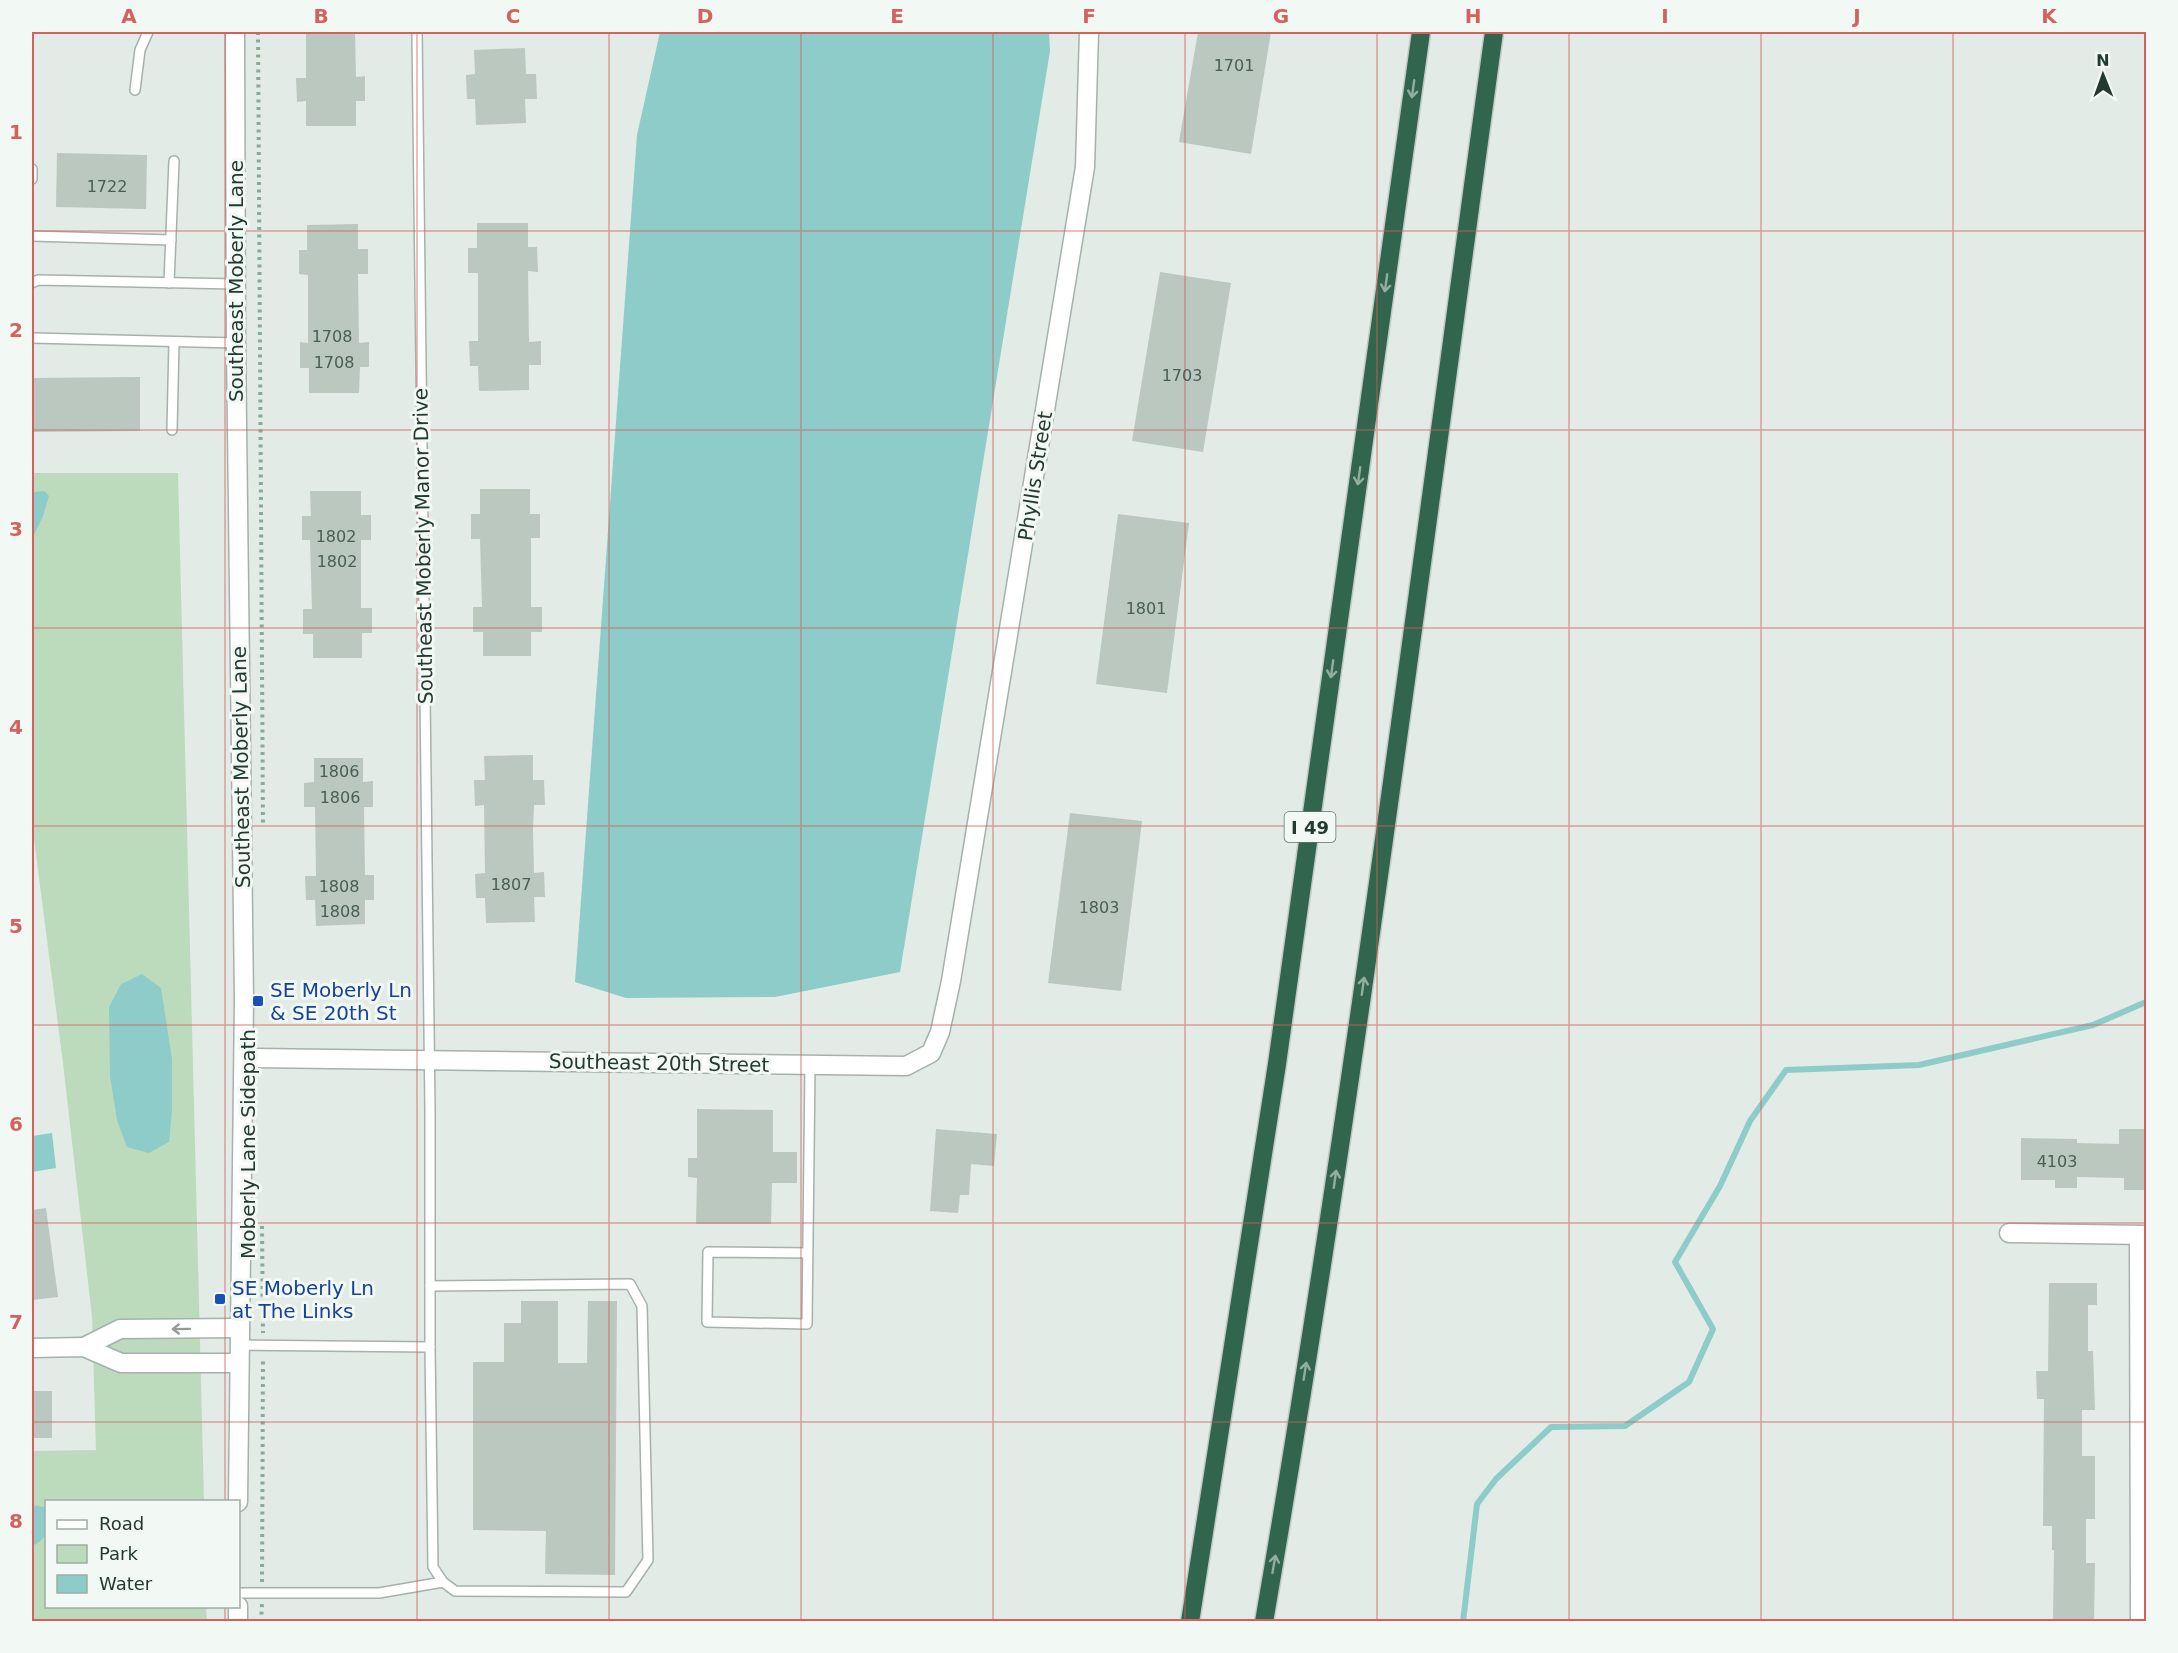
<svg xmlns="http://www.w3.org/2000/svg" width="2178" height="1653" font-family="'DejaVu Sans',sans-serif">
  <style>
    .green { fill: #bcdbbd }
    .water { fill: #8dccc8 }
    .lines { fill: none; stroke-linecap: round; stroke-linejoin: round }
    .stream { stroke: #8dccc8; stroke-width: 6 }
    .building { fill: #bac8c0 }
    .service-casing { stroke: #a5b2ab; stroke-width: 12 }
    .minor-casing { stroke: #a5b2ab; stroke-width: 21 }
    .tertiary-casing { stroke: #a5b2ab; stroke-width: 21 }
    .motorway-casing { stroke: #c1c8c5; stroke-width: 21 }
    .path { stroke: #84ac97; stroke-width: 4; stroke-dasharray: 3 4.5; stroke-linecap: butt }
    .service { stroke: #fff; stroke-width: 9 }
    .minor { stroke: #fff; stroke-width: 18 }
    .tertiary { stroke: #fff; stroke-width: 18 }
    .motorway { stroke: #31654e; stroke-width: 18 }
    .oneway { stroke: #92aea0 }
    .oneway2 { stroke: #919c97 }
    .grid { fill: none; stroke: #d4615d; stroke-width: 1.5; stroke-opacity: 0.55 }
    .transit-dot { fill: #1a4fb4; stroke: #f2f8f3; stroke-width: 2 }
    .labels { text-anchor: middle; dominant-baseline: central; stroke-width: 6; stroke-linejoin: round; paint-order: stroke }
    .number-label { font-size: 16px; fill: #495e53 }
    .shield { fill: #f2f8f3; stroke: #61736a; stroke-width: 1.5 }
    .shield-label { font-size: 18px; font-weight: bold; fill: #233a2f }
    .street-label { font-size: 20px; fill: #233a2f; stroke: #f2f8f3 }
    .transit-label { font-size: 20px; fill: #164399; stroke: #f2f8f3; text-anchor: start }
    .neatline { fill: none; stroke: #d4615d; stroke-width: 2 }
    .grid-label { font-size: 20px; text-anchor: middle; font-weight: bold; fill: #d4615d }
  </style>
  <rect width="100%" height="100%" fill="#e2ebe5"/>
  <!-- green -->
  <polygon class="green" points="32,473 178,473 204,1501 46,1502 46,1606 206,1607 207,1621 32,1621 32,1451 96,1450 92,1317 63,1063 32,824"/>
  <!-- water -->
  <g class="water">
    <polygon points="660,32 1049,32 1050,51 900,972 775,997 626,998 575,982 637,135"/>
    <polygon points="45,491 49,496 43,516 32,539 32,494 35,492"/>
    <polygon points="142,974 161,988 172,1059 172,1110 169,1142 149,1153 127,1147 117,1120 110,1076 109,1007 121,984"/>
    <polygon points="52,1133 56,1168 32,1172 32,1136"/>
    <path d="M32,1505L44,1507C49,1525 50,1538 32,1546Z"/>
  </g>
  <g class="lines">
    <!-- stream -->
    <polyline class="stream" points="1463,1622 1477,1504 1496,1479 1551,1427 1625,1426 1689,1382 1713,1329 1675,1262 1720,1186 1750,1121 1786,1070 1919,1065 2093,1025 2146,1002"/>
  </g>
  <!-- building -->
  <g class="building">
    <polygon points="306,32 355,32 356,77 365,76 365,101 356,101 356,126 306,126 306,101 297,102 296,78 306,78"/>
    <polygon points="1198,32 1271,32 1251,154 1179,142"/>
    <polygon points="525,48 526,74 536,74 537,99 525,99 526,123 476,125 475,99 467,99 466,75 475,74 474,50"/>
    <polygon points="57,153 147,155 146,209 56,207"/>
    <polygon points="477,223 528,223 528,247 537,247 538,272 528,271 529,342 541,341 541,365 529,365 529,390 479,391 478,366 470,366 469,341 478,341 478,273 468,273 468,248 477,248"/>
    <polygon points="358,224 358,249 368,249 368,274 358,274 359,343 369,342 369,367 360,367 359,393 309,393 309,368 300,368 300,342 308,343 308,275 299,274 299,250 307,250 307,225"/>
    <polygon points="1160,272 1231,283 1203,452 1132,441"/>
    <polygon points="140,377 140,431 32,432 32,378"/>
    <polygon points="480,489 530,489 530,514 540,514 540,538 531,538 531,607 542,607 542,632 531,632 531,656 483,656 483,632 473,632 473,607 482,607 480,539 471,539 471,514 480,514"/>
    <polygon points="310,491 361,491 361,515 371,515 371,540 361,540 361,608 372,608 372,633 362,633 362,658 313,658 313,634 303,634 303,609 312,609 310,540 302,540 302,516 311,516"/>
    <polygon points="1118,514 1189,523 1167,693 1096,684"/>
    <polygon points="533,755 533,780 544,780 545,805 534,805 533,829 534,873 544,872 545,897 534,897 535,922 486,923 485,898 476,898 475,874 485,873 484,805 475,806 474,780 485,780 484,756"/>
    <polygon points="314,758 363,758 363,782 373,781 373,807 364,807 365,875 374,875 374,900 365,900 365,924 316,926 315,900 306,900 305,876 316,876 315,807 304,807 304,783 314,782"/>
    <polygon points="1070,813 1142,821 1121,991 1048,983"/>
    <polygon points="697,1109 773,1110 773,1152 797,1152 797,1183 772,1183 771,1224 696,1224 697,1178 688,1177 688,1158 697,1158"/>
    <polygon points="936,1129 997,1134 994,1166 971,1164 969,1195 960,1195 958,1213 930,1211"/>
    <polygon points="2119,1129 2146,1129 2146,1190 2124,1190 2124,1178 2077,1177 2077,1188 2055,1188 2055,1180 2021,1180 2021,1138 2077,1139 2077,1143 2119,1144"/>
    <polygon points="46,1208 58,1297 32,1300 32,1210"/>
    <polygon points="2049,1283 2097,1283 2097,1305 2088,1305 2088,1351 2093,1351 2095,1410 2082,1410 2082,1456 2095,1456 2095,1519 2086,1519 2086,1563 2095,1563 2094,1622 2053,1622 2054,1550 2052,1550 2052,1526 2043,1526 2044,1399 2037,1399 2036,1371 2048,1371"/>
    <polygon points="521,1301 558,1301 558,1363 587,1363 588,1301 617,1301 615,1575 545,1574 546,1531 473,1530 473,1362 504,1362 504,1323 521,1323"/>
    <rect x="32" y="1391" width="20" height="47"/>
  </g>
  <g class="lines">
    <!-- service casing -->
    <g class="service-casing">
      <g id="service">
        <polyline points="135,90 140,50 148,32"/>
        <polyline points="32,179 32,169"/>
        <polyline points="32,236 171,240"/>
        <polyline points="32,283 38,280 236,284"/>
        <polyline points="169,283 174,161"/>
        <polyline points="32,338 236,343"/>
        <polyline points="172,430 174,342"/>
        <polyline points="807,1253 708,1252 707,1322 807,1324 810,1065"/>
        <polyline points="430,1286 630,1284 642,1306 648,1560 626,1592 455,1591 443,1582 433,1567 430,1347"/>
        <polyline points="240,1345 430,1347 430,1110 417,32"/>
        <polyline points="238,1593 379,1593 443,1582"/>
      </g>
    </g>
    <!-- minor casing -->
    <g class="minor-casing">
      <g id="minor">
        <polyline points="244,1058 906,1066 931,1053 940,1032 951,981 1085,167 1089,32"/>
        <polyline points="2009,1233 2146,1235"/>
        <polyline points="2139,1235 2140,1622"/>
        <polyline points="84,1347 120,1329 240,1328"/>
        <polyline points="32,1348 84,1347 121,1363 239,1363"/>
      </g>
    </g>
    <!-- tertiary casing -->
    <g class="tertiary-casing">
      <g id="tertiary">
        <polyline points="235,32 236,343 244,999 238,1502"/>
        <polyline points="238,1622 238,1606"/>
      </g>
    </g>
    <!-- motorway casing -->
    <g class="motorway-casing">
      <g id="motorway">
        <polyline points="1190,1622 1277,1064 1421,32"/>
        <path d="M1264,1622C1355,1094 1421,562 1494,32"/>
      </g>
    </g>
    <!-- path -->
    <g class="path">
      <polyline points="258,32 263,826"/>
      <polyline points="262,1226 263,1333"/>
      <polyline points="262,1582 263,1358"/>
      <polyline points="261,1622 262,1604"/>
    </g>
    <!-- service -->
    <use href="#service" class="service"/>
    <!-- minor -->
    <use href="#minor" class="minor"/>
    <!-- tertiary -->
    <use href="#tertiary" class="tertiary"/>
    <!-- motorway -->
    <use href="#motorway" class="motorway"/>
  </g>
  <!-- one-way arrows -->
  <defs><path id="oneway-shaft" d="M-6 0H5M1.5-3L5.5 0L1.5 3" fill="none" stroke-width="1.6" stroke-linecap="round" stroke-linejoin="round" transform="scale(1.5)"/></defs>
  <g class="oneway">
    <use href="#oneway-shaft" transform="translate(1413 89) rotate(98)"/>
    <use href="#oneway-shaft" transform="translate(1386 283) rotate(98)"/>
    <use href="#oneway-shaft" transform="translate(1359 476) rotate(98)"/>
    <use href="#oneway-shaft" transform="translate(1332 669) rotate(98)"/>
    <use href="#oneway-shaft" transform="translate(1363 986) rotate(-82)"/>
    <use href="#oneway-shaft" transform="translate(1335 1179) rotate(-82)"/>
    <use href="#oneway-shaft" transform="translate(1305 1371) rotate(-81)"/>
    <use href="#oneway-shaft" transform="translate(1274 1564) rotate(-80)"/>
  </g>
  <use class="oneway2" href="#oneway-shaft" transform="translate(181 1329) rotate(179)"/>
  <!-- grid -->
  <path class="grid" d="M225,32V1502M417,32V1622M609,32V1622M801,32V1622M993,32V1622M1185,32V1622M1377,32V1622M1569,32V1622M1761,32V1622M1953,32V1622M32,231H2146M32,430H2146M32,628H2146M32,826H2146M32,1025H2146M32,1223H2146M32,1422H2146M225,1606V1622"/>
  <!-- markers -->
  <g class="transit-dot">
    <rect x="252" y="995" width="12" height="12" rx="3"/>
    <rect x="214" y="1293" width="12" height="12" rx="3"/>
  </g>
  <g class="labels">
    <!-- number labels -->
    <g class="number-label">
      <text x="1234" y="65">1701</text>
      <text x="107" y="186">1722</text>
      <text x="332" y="336">1708</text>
      <text x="334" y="362">1708</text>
      <text x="1182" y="375">1703</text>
      <text x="336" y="536">1802</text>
      <text x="337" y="561">1802</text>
      <text x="1146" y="608">1801</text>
      <text x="339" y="771">1806</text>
      <text x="340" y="797">1806</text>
      <text x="511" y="884">1807</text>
      <text x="339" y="886">1808</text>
      <text x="1099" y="907">1803</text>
      <text x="340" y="911">1808</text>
      <text x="2057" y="1161">4103</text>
    </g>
    <!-- shield labels -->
    <rect class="shield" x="1284.5" y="812" width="51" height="30" rx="4.5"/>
    <g class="shield-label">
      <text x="1310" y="827">I 49</text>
    </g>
    <!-- street labels -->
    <g class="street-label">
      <text transform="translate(236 281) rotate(-90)">Southeast Moberly Lane</text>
      <text transform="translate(1035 476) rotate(-81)">Phyllis Street</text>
      <text transform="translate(423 546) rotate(-91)">Southeast Moberly Manor Drive</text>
      <text transform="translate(241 767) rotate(-91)">Southeast Moberly Lane</text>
      <text transform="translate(659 1063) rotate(1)">Southeast 20th Street</text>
      <text transform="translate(248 1144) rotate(-90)">Moberly Lane Sidepath</text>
    </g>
    <!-- transit labels -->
    <g class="transit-label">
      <text x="270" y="990">SE Moberly Ln<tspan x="270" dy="23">&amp; SE 20th St</tspan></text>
      <text x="232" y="1288">SE Moberly Ln<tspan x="232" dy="23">at The Links</tspan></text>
    </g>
  </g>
  <!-- border -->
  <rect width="2178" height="1653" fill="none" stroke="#f2f8f3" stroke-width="66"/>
  <!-- legend -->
  <rect x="45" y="1500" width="195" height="108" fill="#f2f8f3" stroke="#9faca5" stroke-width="1.5"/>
  <rect x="57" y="1520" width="30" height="9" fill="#ffffff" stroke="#9faca5" stroke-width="1.5"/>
  <text x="99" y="1530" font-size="18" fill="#233a2f">Road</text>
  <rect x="57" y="1545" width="30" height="18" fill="#bcdbbd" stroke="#9faca5" stroke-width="1.5"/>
  <text x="99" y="1560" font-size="18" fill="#233a2f">Park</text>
  <rect x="57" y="1575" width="30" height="18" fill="#8dccc8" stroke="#9faca5" stroke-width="1.5"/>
  <text x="99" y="1590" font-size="18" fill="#233a2f">Water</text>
  <!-- north arrow -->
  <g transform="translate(2103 75) rotate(359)" stroke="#f2f8f3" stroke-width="4.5" paint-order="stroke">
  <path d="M0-4.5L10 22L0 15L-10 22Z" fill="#233a2f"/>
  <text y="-9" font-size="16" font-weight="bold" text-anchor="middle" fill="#233a2f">N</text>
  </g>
  <rect x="33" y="33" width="2112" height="1587" class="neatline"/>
  <g class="grid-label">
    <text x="129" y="23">A</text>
    <text x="321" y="23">B</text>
    <text x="513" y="23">C</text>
    <text x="705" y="23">D</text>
    <text x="897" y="23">E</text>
    <text x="1089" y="23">F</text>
    <text x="1281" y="23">G</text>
    <text x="1473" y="23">H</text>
    <text x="1665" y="23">I</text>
    <text x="1857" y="23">J</text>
    <text x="2049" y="23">K</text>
    <text x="16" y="139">1</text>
    <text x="16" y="337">2</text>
    <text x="16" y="536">3</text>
    <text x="16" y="734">4</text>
    <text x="16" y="933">5</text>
    <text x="16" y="1131">6</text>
    <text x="16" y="1329">7</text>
    <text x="16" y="1528">8</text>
  </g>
</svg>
